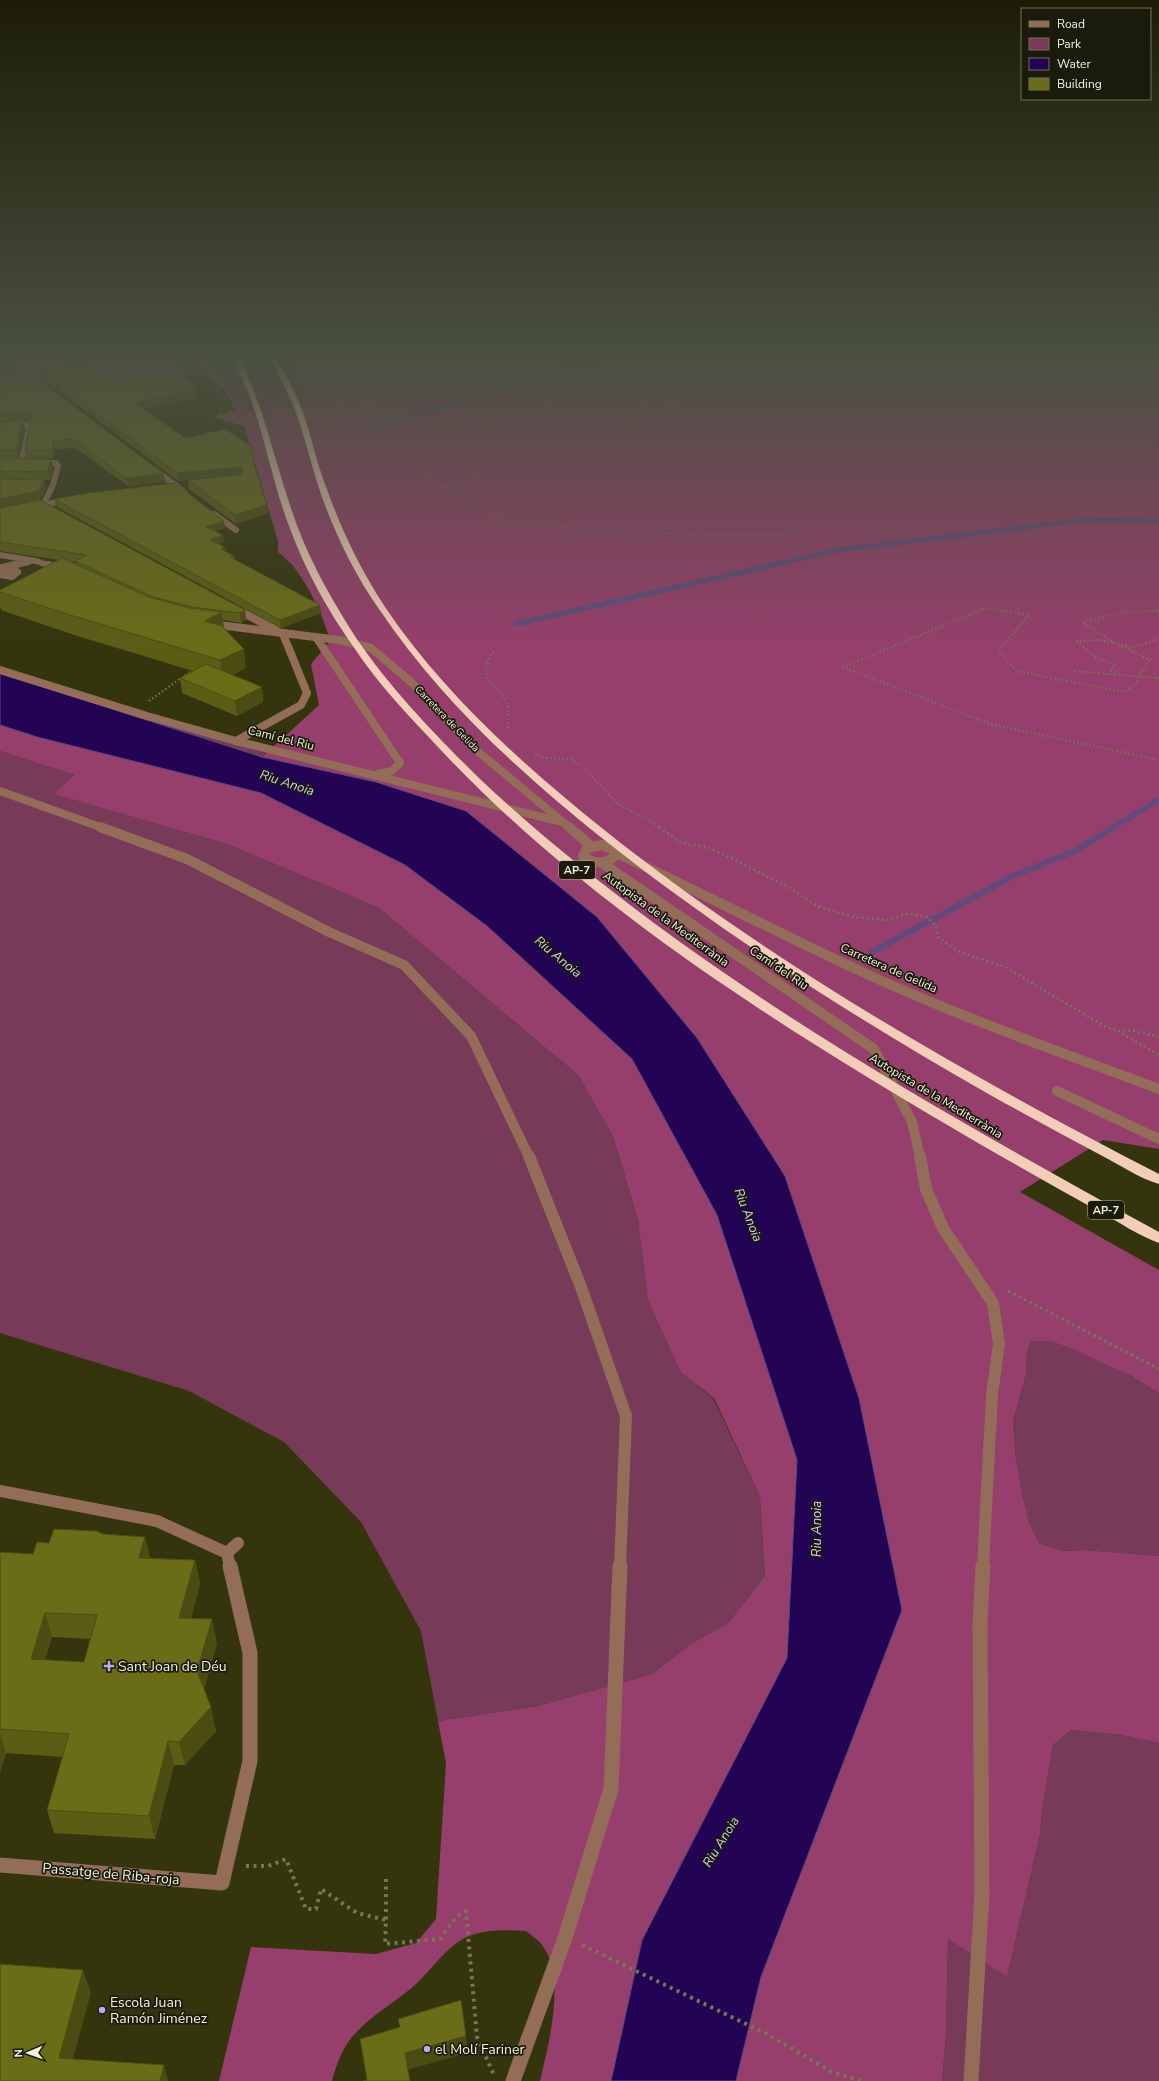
<svg xmlns="http://www.w3.org/2000/svg" width="1159" height="2081" font-family="'Nunito Sans',sans-serif">
  <style>
    .green { fill: #773b59 }
    .forest { fill: #963f6c }
    .water { fill: #220354; stroke: #604b7d }
    .lines { fill: none; stroke-linecap: round; stroke-linejoin: round }
    .stream-far2 { stroke: #604b7d; stroke-width: 4.5 }
    .stream-far1 { stroke: #604b7d; stroke-width: 5.5 }
    .stream { stroke: #604b7d; stroke-width: 6 }
    .path-far4 { stroke: #767755; stroke-width: 1.5; stroke-dasharray: 1 2; stroke-linecap: butt }
    .path-far3 { stroke: #767755; stroke-width: 2; stroke-dasharray: 1.5 2.5; stroke-linecap: butt }
    .path-far2 { stroke: #767755; stroke-width: 2.5; stroke-dasharray: 2 3; stroke-linecap: butt }
    .path-far1 { stroke: #767755; stroke-width: 3; stroke-dasharray: 2.5 3.5; stroke-linecap: butt }
    .path { stroke: #767755; stroke-width: 4; stroke-dasharray: 3 4.5; stroke-linecap: butt }
    .minor-far4 { stroke: #936d58; stroke-width: 6 }
    .minor-far3 { stroke: #936d58; stroke-width: 8 }
    .minor-far2 { stroke: #936d58; stroke-width: 10 }
    .minor-far1 { stroke: #936d58; stroke-width: 12 }
    .minor { stroke: #936d58; stroke-width: 15 }
    .highway { fill: #f2cdb8; fill-rule: evenodd }
    .wall { fill: #5c5d15; fill-rule: evenodd }
    .shaded-wall { fill: #4b4c11 }
    .building { fill: #6b6c18; stroke: #4b4c11; fill-rule: evenodd }
    .poi-dot { fill: #b7abf8; stroke: #1a1b0b; stroke-width: 1.5 }
    .labels { text-anchor: middle; dominant-baseline: central; stroke-width: 3.5; stroke-linejoin: round; paint-order: stroke }
    .far-street-label { font-size: 10px; fill: #f1f3dd; stroke: #1a1b0b }
    .shield { fill: #1a1b0b; stroke: #b0b29e; stroke-width: 1 }
    .shield-label { font-size: 11px; font-weight: bold; fill: #f1f3dd }
    .street-label { font-size: 12px; fill: #f1f3dd; stroke: #1a1b0b }
    .water-label { font-size: 13px; font-style: italic; fill: #d2ccfa; stroke: #1a1b0b }
    .near-poi-label { font-size: 14px; fill: #f1f3dd; stroke: #1a1b0b; text-anchor: start }
    .near-street-label { font-size: 14px; fill: #f1f3dd; stroke: #1a1b0b }
  </style>
  <rect width="100%" height="100%" fill="#34340d"/>
  <!-- green -->
  <g class="green">
    <polygon points="206,356 282,356 315,406 245,411 234,402"/>
    <polygon points="151,721 267,751 262,757"/>
    <polygon points="0,751 74,775 55,794 227,844 379,908 578,1075 613,1136 638,1220 648,1301 681,1373 713,1398 760,1497 765,1576 728,1623 689,1645 652,1674 538,1706 438,1721 421,1631 361,1522 284,1442 189,1391 0,1333"/>
    <path d="M1031,1341C1037,1341 1044,1341 1050,1341C1076,1344 1136,1378 1159,1393V1556L1085,1550L1062,1551L1039,1543L1029,1522L1023,1498L1016,1460L1013,1421L1026,1375V1357Z"/>
    <polygon points="1071,1730 1121,1735 1159,1743 1159,2081 942,2081 946,2035 948,1939 1007,1977 1040,1835 1042,1811 1053,1745"/>
  </g>
  <!-- forest -->
  <g class="forest">
    <polygon points="20,356 174,356 196,374 171,377 115,389 91,370 36,383 0,382 0,358"/>
    <path d="M179,356H206L234,402L245,411L315,406L282,356H1159V1149L1103,1140L1020,1192L1159,1270V1393L1131,1376L1071,1348L1051,1341H1031L1026,1357V1375L1013,1421L1016,1460L1023,1498L1029,1522L1039,1543L1062,1551L1085,1550L1159,1556V1743L1121,1735L1071,1730L1053,1745L1042,1811L1040,1835L1007,1977L948,1939L946,2035L942,2081H736L761,1977L902,1610L785,1176L697,1038L597,917L466,811L376,782L262,757L319,705L311,664L330,641C324,616 309,587 294,567C290,561 283,557 278,552V541L244,426L213,417L235,410L225,390Z"/>
    <path d="M0,725L37,737L261,793L405,865L487,926L632,1059L717,1215L797,1460L787,1658L642,1940L611,2081H540C548,2046 566,1980 544,1948C540,1941 532,1936 526,1931C509,1930 491,1929 475,1934C449,1941 434,1968 415,1985C394,2003 370,2016 352,2037C342,2049 336,2066 332,2081H219L251,1947L376,1954L416,1943L436,1919L446,1763L438,1721L538,1706L652,1674L689,1645L728,1623L765,1576L760,1497L714,1398L681,1373L648,1301L638,1220L613,1136L578,1075L379,908L227,844L54,794L74,775L0,751Z"/>
  </g>
  <!-- water -->
  <polygon class="water" points="0,673 262,757 376,782 466,811 597,917 697,1038 785,1176 859,1398 902,1610 761,1977 736,2081 611,2081 642,1940 787,1658 797,1460 717,1215 632,1059 487,926 405,865 261,793 37,737 0,725"/>
  <g class="lines">
    <!-- stream-far2 -->
    <g class="stream-far2">
      <polyline points="374,427 611,356"/>
      <polyline points="768,566 838,550 1083,520 1159,521"/>
    </g>
    <!-- stream-far1 -->
    <g class="stream-far1">
      <polyline points="516,624 773,565"/>
      <polyline points="1112,828 1157,801"/>
    </g>
    <!-- stream -->
    <polyline class="stream" points="872,952 1013,876 1075,851 1114,827"/>
    <!-- path-far4 -->
    <g class="path-far4">
      <polyline points="201,356 223,402 219,416 238,430 249,434"/>
      <path d="M960,356L948,362C965,392 1023,389 1050,374L1045,366L1034,356"/>
      <path d="M350,412L357,407L386,399L420,396L444,390H458L472,382L497,379L500,375C458,369 416,377 377,356"/>
      <polyline points="651,414 639,400 640,390 664,356"/>
      <polyline points="488,426 525,421 548,411 550,398 582,390 613,397 640,390"/>
      <polyline points="282,437 293,438"/>
      <polyline points="324,440 342,442"/>
      <path d="M326,441V432L333,426L354,416L350,412L337,409L342,407L343,402L349,397L346,393L359,378V374C367,368 372,360 381,356"/>
      <path d="M324,446L343,442H390L473,422H483L488,426V430L424,456L417,466C426,480 442,489 459,489L487,462L608,438L651,414L708,389L719,381V370L725,363L727,356"/>
      <polyline points="452,490 473,500 502,519 520,523 552,524 588,532 775,535 806,528"/>
    </g>
    <!-- path-far3 -->
    <g class="path-far3">
      <polyline points="1159,611 1125,612 1082,622 1115,643 1150,660 1138,676 1136,684 1123,692 1017,671 998,651 1029,615 986,608 843,667 990,724 1159,760"/>
      <polyline points="1113,643 1100,640 1077,641 1097,658 1115,665 1111,670 1119,674"/>
      <polyline points="1118,644 1134,647 1159,639"/>
      <path d="M493,651C475,685 495,678 506,702C510,711 508,721 508,730"/>
      <polyline points="1074,671 1159,678"/>
      <polyline points="185,675 194,669"/>
      <polyline points="149,701 181,678"/>
      <polyline points="535,754 547,758 571,759 583,767 618,804 649,820 661,828"/>
    </g>
    <!-- path-far2 -->
    <g class="path-far2">
      <polyline points="659,827 681,843 707,847 735,860 790,888 817,906 853,917 888,920 907,914 927,917 936,926 938,937 957,951 1005,967 1106,1027 1118,1031 1131,1030 1159,1037"/>
      <polyline points="1118,1031 1159,1055"/>
    </g>
    <!-- path-far1 -->
    <polyline class="path-far1" points="1008,1291 1159,1369"/>
    <!-- path -->
    <g class="path">
      <polyline points="246,1866 268,1866 286,1859 306,1909 316,1909 321,1889 357,1913 386,1920 385,1944 440,1939 456,1917 466,1911 477,2037 494,2075"/>
      <polyline points="386,1879 386,1920"/>
      <polyline points="582,1945 767,2034 832,2072 863,2081"/>
    </g>
    <!-- minor-far4 -->
    <g class="minor-far4">
      <polyline points="0,426 30,424 21,462"/>
      <polyline points="38,462 56,463 58,466 53,485 43,505"/>
      <polyline points="155,470 184,492"/>
      <polyline points="33,507 67,500"/>
      <polyline points="214,514 236,530"/>
      <polyline points="0,555 36,561 51,566"/>
      <polyline points="11,566 29,562"/>
    </g>
    <!-- minor-far3 -->
    <g class="minor-far3">
      <polyline points="48,565 62,570"/>
      <polyline points="0,574 12,576 17,572 2,568 15,565"/>
      <polyline points="234,608 276,630"/>
      <polyline points="211,624 339,640 371,648 410,681 475,749 570,828"/>
      <polyline points="316,637 400,763 392,771 378,774"/>
      <polyline points="0,670 147,716 236,741 558,821"/>
      <polyline points="236,741 301,705 307,693 283,634"/>
      <polyline points="0,791 103,828"/>
    </g>
    <!-- minor-far2 -->
    <g class="minor-far2">
      <polyline points="100,827 187,859 329,932 404,965 471,1036 529,1157"/>
      <polyline points="569,827 591,846"/>
      <path d="M602,845L615,850V856C605,865 593,864 583,856L587,848Z"/>
      <path d="M616,853C705,894 791,940 880,980C971,1021 1066,1054 1159,1089"/>
      <polyline points="602,863 874,1049 912,1122 920,1157"/>
      <polyline points="1057,1091 1159,1139"/>
    </g>
    <!-- minor-far1 -->
    <g class="minor-far1">
      <polyline points="529,1156 581,1287 626,1416 620,1567"/>
      <polyline points="920,1156 926,1189 943,1228 993,1303 999,1344 992,1394 983,1567"/>
      <polyline points="0,1491 157,1521 227,1553 230,1567"/>
      <polyline points="227,1553 238,1543"/>
    </g>
    <!-- minor -->
    <g class="minor">
      <polyline points="0,1865 222,1883 250,1761 250,1653 230,1566"/>
      <polyline points="513,2081 565,1938 611,1789 620,1566"/>
      <polyline points="971,2081 982,1893 980,1623 983,1566"/>
    </g>
    <!-- highway -->
    <g class="highway">
      <path d="M232,356H238C263,404 273,455 290,505C304,550 326,590 351,630C384,682 436,736 480,779C536,832 596,880 658,926C816,1042 987,1138 1159,1232V1243C1139,1236 1119,1222 1100,1212C1059,1189 1018,1166 978,1143C788,1032 588,908 437,746C408,715 378,684 355,649C328,611 305,570 289,526C275,489 267,449 255,411C249,392 240,374 232,356Z"/>
      <path d="M269,356H275C285,374 295,392 303,412C311,436 316,460 325,484C340,527 360,569 385,607C443,693 522,764 603,829C774,965 965,1074 1159,1174V1184C1141,1179 1125,1168 1108,1159C1069,1138 1030,1117 992,1096C855,1018 721,933 598,835C516,769 438,697 379,609C355,575 336,536 322,497C312,469 306,440 296,413C289,393 278,374 269,356Z"/>
    </g>
  </g>
  <!-- wall -->
  <g class="wall">
    <path d="M0,356H13L14,380L2,381L165,482L128,486L76,448L55,449L54,458H29L51,459L53,468L50,480H34H44L46,489L40,500L245,610L246,620L241,623L223,620L224,628L246,668L232,675L262,687L263,702L237,716L182,693L180,678L193,671L71,634L1,610L0,605V590L59,560L0,551V422L23,420L24,429L17,458H26L25,450L31,420H30L0,421ZM69,561L76,562V564Z"/>
    <polygon points="41,373 108,382 196,398 144,409 185,438 254,464 267,505 268,513 236,524 189,489 188,480 218,477 178,481 48,382 43,381"/>
    <polygon points="54,499 224,521 225,528 215,531 224,542 219,544 226,551 234,556 234,559 321,613 281,628 55,506"/>
    <path d="M103,1534L145,1537L150,1558L195,1560L200,1584L191,1618L217,1643L204,1689L216,1731L185,1765H174L155,1839L54,1833L47,1810L63,1757L6,1753L0,1772V1552L33,1554L49,1543ZM52,1637L90,1639L84,1662L45,1660Z"/>
  </g>
  <!-- shaded-wall -->
  <g class="shaded-wall">
    <polygon points="12,356 13,356 14,380 12,372"/>
    <polygon points="195,390 196,398 136,411 135,403"/>
    <polygon points="23,420 24,429 17,458 16,450"/>
    <polygon points="53,441 55,449 54,458 52,450"/>
    <polygon points="51,459 53,468 50,480 48,472"/>
    <polygon points="241,467 242,475 178,481 177,473"/>
    <polygon points="164,474 165,482 128,486 126,478"/>
    <polygon points="44,480 46,489 40,500 0,508 0,499"/>
    <polygon points="267,505 268,513 236,524 235,515"/>
    <polygon points="224,521 225,528 207,534 206,527"/>
    <polygon points="223,535 224,542 211,547 210,540"/>
    <polygon points="225,547 226,554 221,549"/>
    <polygon points="320,605 321,613 281,628 280,620"/>
    <polygon points="245,610 246,620 241,623 240,613"/>
    <polygon points="222,612 224,631 205,621"/>
    <polygon points="244,649 246,668 222,680 220,660"/>
    <polygon points="262,687 263,702 237,716 235,701"/>
    <polygon points="145,1537 151,1561 139,1558"/>
    <polygon points="195,1560 200,1584 184,1642 179,1618"/>
    <polygon points="45,1613 52,1637 38,1684 31,1659"/>
    <polygon points="212,1619 217,1643 202,1695 197,1671"/>
    <polygon points="211,1707 216,1731 185,1765 179,1742"/>
    <polygon points="0,1733 6,1753 0,1772"/>
    <polygon points="168,1741 174,1765 155,1839 149,1816"/>
    <polygon points="83,1970 91,1993 67,2080 59,2058"/>
    <polygon points="466,2036 467,2053 407,2070 405,2053"/>
    <polygon points="164,2065 168,2081 160,2081"/>
  </g>
  <!-- building -->
  <g class="building">
    <polygon points="0,356 12,356 12,372 0,373"/>
    <polygon points="83,364 108,382 180,371 195,390 135,403 185,438 225,429 252,447 254,464 267,505 235,515 188,480 240,475 243,472 241,467 177,473 46,375 41,373"/>
    <polygon points="0,381 42,382 164,474 126,478 74,439 53,441 52,450 25,450 32,413 28,411 0,413"/>
    <polygon points="23,420 16,450 0,450 0,422"/>
    <polygon points="0,458 51,459 48,472 0,471"/>
    <polygon points="0,479 44,480 39,491 0,499"/>
    <polygon points="175,483 224,521 206,527 223,535 210,540 225,547 221,549 234,556 230,557 320,605 280,620 54,499 88,493"/>
    <polygon points="40,500 245,610 240,613 193,607 153,597 76,561 87,555 0,542 0,508"/>
    <polygon points="62,558 149,597 189,608 222,612 205,621 222,626 244,649 220,660 67,614 0,592 0,590"/>
    <polygon points="206,664 262,687 235,701 180,678"/>
    <path d="M54,1529L96,1531L103,1534L145,1537L139,1558L195,1560L179,1618L212,1619L197,1671L211,1707L179,1742L168,1741L149,1816L47,1810L69,1734L0,1729V1552L33,1554L37,1542L49,1543ZM45,1613L97,1615L84,1662L31,1659Z"/>
    <polygon points="0,1964 83,1970 59,2058 164,2065 160,2081 0,2081"/>
    <polygon points="461,2000 466,2036 405,2053 410,2081 363,2081 367,2080 360,2039 400,2027 398,2019"/>
  </g>
  <!-- sky -->
  <linearGradient id="sky" x2="0" y2="1"><stop stop-color="#1d1d07"/><stop offset="0.55" stop-color="#4a5040"/><stop offset="1" stop-color="#4a5040" stop-opacity="0"/></linearGradient>
  <rect width="1159" height="647" fill="url(#sky)"/>
  <!-- markers -->
  <g class="poi-dot">
    <path d="M107 1660h4v4h4v4h-4v4h-4v-4h-4v-4h4z"/>
    <circle cx="102" cy="2010" r="4"/>
    <circle cx="427" cy="2049" r="4"/>
  </g>
  <g class="labels">
    <!-- far-street labels -->
    <g class="far-street-label">
      <text transform="translate(447 719) rotate(46)">Carretera de Gelida</text>
    </g>
    <!-- shield labels -->
    <g class="shield">
      <rect x="559" y="861" width="36" height="18" rx="3"/>
      <rect x="1088" y="1201" width="36" height="18" rx="3"/>
    </g>
    <g class="shield-label">
      <text x="577" y="870">AP-7</text>
      <text x="1106" y="1210">AP-7</text>
    </g>
    <!-- street labels -->
    <g class="street-label">
      <text transform="translate(281 738) rotate(14)">Camí del Riu</text>
      <text transform="translate(666 919) rotate(36)">Autopista de la Mediterrània</text>
      <text transform="translate(779 968) rotate(34)">Camí del Riu</text>
      <text transform="translate(889 968) rotate(24)">Carretera de Gelida</text>
      <text transform="translate(936 1096) rotate(31)">Autopista de la Mediterrània</text>
    </g>
    <!-- water labels -->
    <g class="water-label">
      <text transform="translate(287 783) rotate(18)">Riu Anoia</text>
      <text transform="translate(558 957) rotate(40)">Riu Anoia</text>
      <text transform="translate(748 1215) rotate(69)">Riu Anoia</text>
      <text transform="translate(817 1529) rotate(-90)">Riu Anoia</text>
      <text transform="translate(721 1842) rotate(-58)">Riu Anoia</text>
    </g>
    <!-- near-poi labels -->
    <g class="near-poi-label">
      <text x="118" y="1666">Sant Joan de Déu</text>
      <text x="110" y="2002">Escola Juan<tspan x="110" dy="16">Ramón Jiménez</tspan></text>
      <text x="435" y="2049">el Molí Fariner</text>
    </g>
    <!-- near-street labels -->
    <g class="near-street-label">
      <text transform="translate(111 1874) rotate(5)">Passatge de Riba-roja</text>
    </g>
  </g>
  <!-- legend -->
  <rect x="1021" y="8" width="130" height="92" fill="#1a1b0b" stroke="#70715f"/>
  <rect x="1029" y="21" width="20" height="6" fill="#936d58" stroke="#70715f"/>
  <text x="1057" y="28" font-size="12" fill="#f1f3dd">Road</text>
  <rect x="1029" y="38" width="20" height="12" fill="#773b59" stroke="#70715f"/>
  <text x="1057" y="48" font-size="12" fill="#f1f3dd">Park</text>
  <rect x="1029" y="58" width="20" height="12" fill="#220354" stroke="#70715f"/>
  <text x="1057" y="68" font-size="12" fill="#f1f3dd">Water</text>
  <rect x="1029" y="78" width="20" height="12" fill="#6b6c18" stroke="#70715f"/>
  <text x="1057" y="88" font-size="12" fill="#f1f3dd">Building</text>
  <!-- north arrow -->
  <g transform="translate(28 2053) rotate(268)" stroke="#1a1b0b" stroke-width="3" paint-order="stroke">
  <path d="M0-3L7 15L0 10L-7 15Z" fill="#f1f3dd"/>
  <text y="-6" font-size="11" font-weight="bold" text-anchor="middle" fill="#f1f3dd">N</text>
  </g>
</svg>
